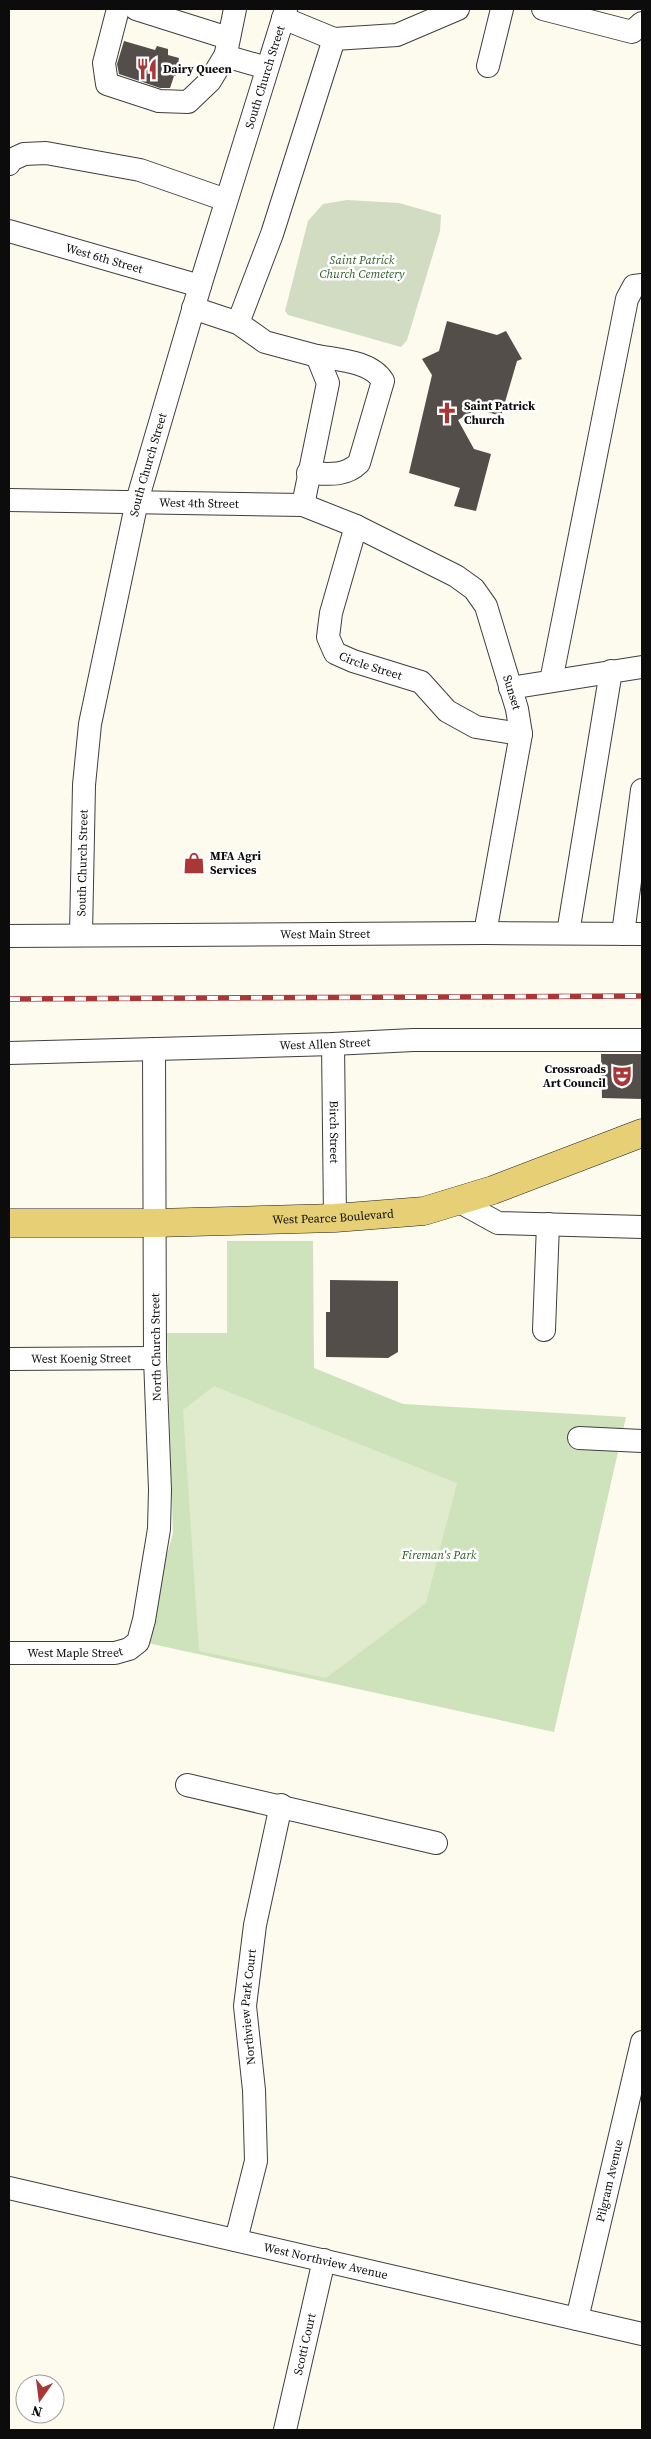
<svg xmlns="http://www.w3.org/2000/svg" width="651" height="2439" font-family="'Source Serif 4',serif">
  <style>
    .green { fill: #cee2bc }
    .cemetery { fill: #d2dcc2 }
    .pitch { fill: #dfebcc }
    .building { fill: #534e4a }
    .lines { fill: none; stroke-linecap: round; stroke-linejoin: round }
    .minor-casing { stroke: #3f3f3f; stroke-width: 24 }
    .major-casing { stroke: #1d1d1d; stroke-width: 29 }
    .minor { stroke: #fff; stroke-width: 22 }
    .major { stroke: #e6cf74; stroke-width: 28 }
    .rail-casing { stroke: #a93738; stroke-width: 5.5 }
    .rail { stroke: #fff; stroke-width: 4; stroke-dasharray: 11; stroke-linecap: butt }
    .labels { text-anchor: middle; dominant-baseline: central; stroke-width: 5; stroke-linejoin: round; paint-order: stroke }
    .poi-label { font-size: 12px; font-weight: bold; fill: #0c0c0c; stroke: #fff; text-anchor: start }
    .street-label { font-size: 12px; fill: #0c0c0c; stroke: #fff }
    .park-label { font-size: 12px; font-style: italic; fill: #2e5b26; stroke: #fff }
  </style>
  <rect width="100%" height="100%" fill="#fdfaee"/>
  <!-- green -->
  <polygon class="green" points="227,1241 313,1241 314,1368 403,1404 626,1417 554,1732 143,1642 173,1533 167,1333 227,1333"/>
  <!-- cemetery -->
  <polygon class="cemetery" points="347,200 399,203 441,215 440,231 407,340 401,347 288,315 285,311 308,221 323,204"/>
  <!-- pitch -->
  <polygon class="pitch" points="214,1386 457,1483 426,1603 326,1678 199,1651 183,1410"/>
  <!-- building -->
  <g class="building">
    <polygon points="124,41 155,50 157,46 168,49 168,55 179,58 176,76 174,76 170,88 160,88 119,74 117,64"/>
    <polygon points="447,321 497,335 506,331 522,359 517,361 501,416 477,409 458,420 474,449 491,454 476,511 454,506 460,488 409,473 432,375 422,359 439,351"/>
    <polygon points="601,1054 642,1054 642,1099 602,1098"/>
    <polygon points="330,1280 398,1281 398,1352 388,1358 326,1357 326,1312 330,1312"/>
  </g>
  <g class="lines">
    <!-- minor casing -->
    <g class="minor-casing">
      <g id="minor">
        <polyline points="118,9 104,63 107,84 159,101 188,102 210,81 225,56 267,68"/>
        <polyline points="136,9 228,38"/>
        <polyline points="543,9 632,32 642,23"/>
        <polyline points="283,18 334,39 397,35 458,9"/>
        <polyline points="226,53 235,9"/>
        <polyline points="488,66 502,9"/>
        <polyline points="9,164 11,160 24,154 46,153 140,170 226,200"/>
        <path id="s1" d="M9,231L200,286"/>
        <polyline points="193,308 238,323 265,342 317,356 328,383 303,505"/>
        <polyline points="238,323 272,234 334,39"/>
        <path d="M308,473C327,474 345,477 359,463L383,381C371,361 338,360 317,356"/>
        <path id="s2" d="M9,500L303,505L356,526L456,576L474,589L486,606L517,709L521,734L485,933"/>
        <path id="s3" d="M356,526L331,613L328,637L335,653L353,661L421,682L447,711L476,727L521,734"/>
        <polyline points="551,681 627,299 634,286 642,285"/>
        <polyline points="510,688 642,667"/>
        <polyline points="568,933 611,671"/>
        <path id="s4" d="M81,934L84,785L90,724L137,501L200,286L286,9"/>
        <polyline points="623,934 642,790"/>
        <path id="s5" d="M9,936L485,933L642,934"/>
        <path id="s6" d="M333,1044L335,1218"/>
        <path id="s7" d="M9,1053L333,1044L413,1040H642"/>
        <polyline points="458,1201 498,1223 642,1227"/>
        <polyline points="544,1330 548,1224"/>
        <path id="s8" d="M9,1359L155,1358"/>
        <polyline points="579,1438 642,1441"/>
        <path id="s9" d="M9,1653H115L129,1649L138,1642L144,1620L159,1529L160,1490L155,1358L154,1049"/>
        <polyline points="187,1785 436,1843"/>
        <path id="s10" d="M9,2188L642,2334"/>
        <path id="s11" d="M236,2240L256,2161L254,2090L245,2006L255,1925L281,1805"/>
        <path id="s12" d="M577,2319L642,2042"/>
        <path id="s13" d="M285,2430L324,2260"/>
      </g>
    </g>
    <!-- major casing -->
    <g class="major-casing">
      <g id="major">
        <path id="s14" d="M9,1223H155L335,1218L424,1211L493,1190L642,1133"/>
      </g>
    </g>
    <!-- minor -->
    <use href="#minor" class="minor"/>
    <!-- major -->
    <use href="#major" class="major"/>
    <!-- rail casing -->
    <g class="rail-casing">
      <polyline id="rail" points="9,999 642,996"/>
    </g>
    <!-- rail -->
    <use href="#rail" class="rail"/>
  </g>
  <!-- icons -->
  <defs>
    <g id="restaurant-bare" transform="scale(1.725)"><path d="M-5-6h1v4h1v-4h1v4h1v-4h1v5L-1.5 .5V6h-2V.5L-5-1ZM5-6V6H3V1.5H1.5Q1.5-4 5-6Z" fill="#a93738" stroke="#fff" stroke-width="2.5" paint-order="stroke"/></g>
    <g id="church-bare" transform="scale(1.725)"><path d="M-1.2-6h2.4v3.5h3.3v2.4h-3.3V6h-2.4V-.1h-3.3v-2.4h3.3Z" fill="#a93738" stroke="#fff" stroke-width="2.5" paint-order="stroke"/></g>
    <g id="shop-bare" transform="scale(1.725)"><path d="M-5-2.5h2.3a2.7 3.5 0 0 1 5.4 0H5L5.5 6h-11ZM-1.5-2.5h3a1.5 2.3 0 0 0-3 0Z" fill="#a93738" stroke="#fff" stroke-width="2.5" paint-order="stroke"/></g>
    <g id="theatre-bare" transform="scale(1.725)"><path d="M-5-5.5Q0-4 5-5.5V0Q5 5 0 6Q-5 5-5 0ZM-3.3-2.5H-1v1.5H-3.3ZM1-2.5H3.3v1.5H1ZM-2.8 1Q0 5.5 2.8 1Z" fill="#a93738" stroke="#fff" stroke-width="2.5" paint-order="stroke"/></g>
  </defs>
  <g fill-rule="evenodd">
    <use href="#restaurant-bare" x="147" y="69"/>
    <use href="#church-bare" x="447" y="413"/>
    <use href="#shop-bare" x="194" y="863"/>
    <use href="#theatre-bare" x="622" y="1076"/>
  </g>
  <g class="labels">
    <!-- poi labels -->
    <g class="poi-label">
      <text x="163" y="69">Dairy Queen</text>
      <text x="464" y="406">Saint Patrick<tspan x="464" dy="14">Church</tspan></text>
      <text x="210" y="856">MFA Agri<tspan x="210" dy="14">Services</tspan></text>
      <text x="606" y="1069" text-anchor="end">Crossroads<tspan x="606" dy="14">Art Council</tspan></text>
    </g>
    <!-- street labels -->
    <g class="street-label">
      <text stroke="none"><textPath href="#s4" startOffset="881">South Church Street</textPath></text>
      <text stroke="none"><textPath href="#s1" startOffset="99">West 6th Street</textPath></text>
      <text stroke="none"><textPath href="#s4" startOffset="476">South Church Street</textPath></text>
      <text stroke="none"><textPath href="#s2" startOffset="190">West 4th Street</textPath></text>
      <text stroke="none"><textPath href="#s3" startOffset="170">Circle Street</textPath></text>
      <text stroke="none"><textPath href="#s2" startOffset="596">Sunset</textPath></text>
      <text stroke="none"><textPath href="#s4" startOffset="71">South Church Street</textPath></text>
      <text stroke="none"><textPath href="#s5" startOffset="316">West Main Street</textPath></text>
      <text stroke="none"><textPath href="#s7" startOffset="316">West Allen Street</textPath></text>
      <text stroke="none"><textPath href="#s6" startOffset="88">Birch Street</textPath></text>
      <text stroke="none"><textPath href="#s14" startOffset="324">West Pearce Boulevard</textPath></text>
      <text transform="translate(156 1347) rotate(-91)">North Church Street</text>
      <text stroke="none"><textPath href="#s8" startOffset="72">West Koenig Street</textPath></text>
      <text stroke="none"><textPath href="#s9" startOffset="66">West Maple Street</textPath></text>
      <text stroke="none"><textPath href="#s11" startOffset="236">Northview Park Court</textPath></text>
      <text stroke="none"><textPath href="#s12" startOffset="142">Pilgram Avenue</textPath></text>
      <text stroke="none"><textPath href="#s10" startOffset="325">West Northview Avenue</textPath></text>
      <text stroke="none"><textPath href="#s13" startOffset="88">Scotti Court</textPath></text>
    </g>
    <!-- park labels -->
    <g class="park-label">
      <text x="362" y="260">Saint Patrick<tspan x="362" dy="14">Church Cemetery</tspan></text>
      <text x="439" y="1555">Fireman's Park</text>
    </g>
  </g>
  <!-- border -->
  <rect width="651" height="2439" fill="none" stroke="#0c0c0c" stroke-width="20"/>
  <!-- north arrow -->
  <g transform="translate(40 2399) rotate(194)"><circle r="24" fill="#ffffff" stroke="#9e9e9e"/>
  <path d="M0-4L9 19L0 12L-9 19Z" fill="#a93738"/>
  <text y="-8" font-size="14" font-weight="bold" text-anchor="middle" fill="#0c0c0c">N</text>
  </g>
</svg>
